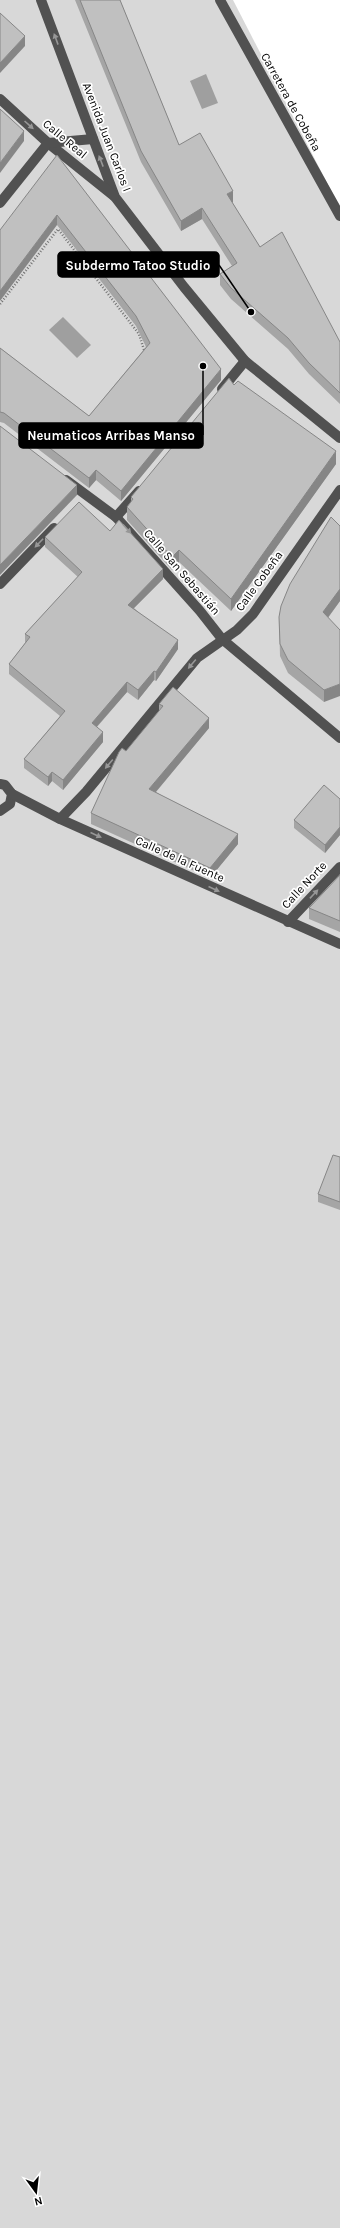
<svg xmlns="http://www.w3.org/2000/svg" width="340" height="2228" font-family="Karla,sans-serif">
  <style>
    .green { fill: #d8d8d8 }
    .water { fill: #9f9f9f }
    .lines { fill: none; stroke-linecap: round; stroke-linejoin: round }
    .path { stroke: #737373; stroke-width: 2.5; stroke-dasharray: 1 2; stroke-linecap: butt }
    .minor { stroke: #515151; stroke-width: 10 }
    .wall { fill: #a5a5a5 }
    .shaded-wall { fill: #868686 }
    .building { fill: #c0c0c0; stroke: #868686 }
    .oneway { fill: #979797 }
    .labels { text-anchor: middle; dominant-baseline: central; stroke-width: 3.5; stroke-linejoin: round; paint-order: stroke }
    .street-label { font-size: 12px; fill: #000; stroke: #fff }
    .leader { fill: none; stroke: #000; stroke-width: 1.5 }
    .callout-dot { fill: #000; stroke: #fff; stroke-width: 1.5 }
    .callout { fill: #000; stroke: #000; stroke-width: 1.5 }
    .callout-label { font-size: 13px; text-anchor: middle; font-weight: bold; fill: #fff }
  </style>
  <rect width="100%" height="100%" fill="#fff"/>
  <!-- green -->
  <polygon class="green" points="0,0 233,0 340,208 340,2228 0,2228"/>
  <!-- water -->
  <g class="water">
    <polygon points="206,74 218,103 202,109 190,81"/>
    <polygon points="63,317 91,345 77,358 49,330"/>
  </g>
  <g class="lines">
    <!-- path -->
    <polyline class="path" points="0,304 58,229 139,334 145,353"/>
    <!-- minor -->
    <g class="minor">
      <polyline points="41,0 115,197 184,287 245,361 340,438"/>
      <polyline points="220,0 340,216"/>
      <polyline points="0,99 48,143 114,196"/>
      <polyline points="0,203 48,143 93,139"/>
      <polyline points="222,389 245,361"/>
      <polyline points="66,480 116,517 200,611 222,639 340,738"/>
      <polyline points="116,517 139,491"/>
      <polyline points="0,584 54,528"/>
      <polyline points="0,784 5,785 12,794 10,804 0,811"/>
      <polyline points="12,794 60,819 340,944"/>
      <polyline points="60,819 86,792 197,658 237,630 253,614 340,490"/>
      <polyline points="288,922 340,867"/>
    </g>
  </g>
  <!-- wall -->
  <g class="wall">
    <polygon points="75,0 120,0 179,145 233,202 232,202 260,247 340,342 340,404 309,374 288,349 231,299 220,285 220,274 232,266 202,219 181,231 141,162"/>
    <polygon points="57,155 221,380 121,501 96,480 89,488 4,423 0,422 0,348 89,416 146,347 136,326 57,225"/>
    <polygon points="234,385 336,464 231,611 179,562 172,570 127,520 127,507 131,502 131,497"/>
    <polygon points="340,526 340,601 328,618 324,702 288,673 280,656 279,617"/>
    <polygon points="110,531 163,579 134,608 178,649 156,681 154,680 138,700 127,692 97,727 103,742 63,790 52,781 48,786 24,768 24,759 60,716 9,674 9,664 25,643 25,634 78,577 45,547 45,537"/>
    <polygon points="159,704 209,728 156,792 238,844 210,878 91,824 91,813 126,751 159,712"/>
    <polygon points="340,799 340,835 325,853 294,828 294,820"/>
    <polygon points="340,875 340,932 309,919 309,908"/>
    <polygon points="340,1157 340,1210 318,1202 318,1194"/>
  </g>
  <!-- shaded-wall -->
  <g class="shaded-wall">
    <polygon points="25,36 25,46 0,73 0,63"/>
    <polygon points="24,131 24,141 0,173 0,163"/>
    <polygon points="233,191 233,202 227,205 227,194"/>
    <polygon points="202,208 202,219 181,231 181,221"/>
    <polygon points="57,215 57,225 0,301 0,291"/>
    <polygon points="221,369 221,380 121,501 121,491"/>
    <polygon points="336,451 336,464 231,611 231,599"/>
    <polygon points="96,470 96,480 89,488 89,478"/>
    <polygon points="77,485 77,495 0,575 0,565"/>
    <polygon points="179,550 179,562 172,570 172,557"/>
    <polygon points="163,569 163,579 128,614 128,605"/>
    <polygon points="340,589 340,601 323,624 323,612"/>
    <polygon points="178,640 178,649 156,681 156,672"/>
    <polygon points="154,671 154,680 138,700 138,690"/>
    <polygon points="127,682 127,692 92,732 92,723"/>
    <polygon points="340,684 340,696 324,702 324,690"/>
    <polygon points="209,718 209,728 149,800 149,789"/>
    <polygon points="103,732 103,742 63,790 63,780"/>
    <polygon points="52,772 52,781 48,786 48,777"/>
    <polygon points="340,827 340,835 325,853 325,845"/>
    <polygon points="238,834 238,844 210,878 210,868"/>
  </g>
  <!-- building -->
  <g class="building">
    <polygon points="80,0 120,0 179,145 200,133 233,191 227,194 260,247 282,232 340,342 340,393 309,363 288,338 231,288 220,274 237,263 202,208 181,221 141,151"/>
    <polygon points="0,13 25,36 0,63"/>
    <polygon points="0,109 24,131 0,163"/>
    <polygon points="57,155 221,369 121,491 96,470 89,478 4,413 0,412 0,348 89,416 150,343 136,316 57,215 0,291 0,230"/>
    <polygon points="229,378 234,385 238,381 336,451 231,599 179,550 172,557 127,507 133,499 131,497"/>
    <polygon points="0,426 77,485 0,565"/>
    <polygon points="79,502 110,531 119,520 163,569 128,605 178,640 156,672 154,671 138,690 127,682 92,723 103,732 63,780 52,772 48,777 24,759 65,711 9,664 30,637 25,634 82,572 45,537"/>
    <polygon points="331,517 340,526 340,589 323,612 340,630 340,684 324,690 288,660 280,644 279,617 281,606 290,584"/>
    <polygon points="173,687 209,718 149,789 238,834 210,868 91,813 119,752 122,748 126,751 163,706 159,704"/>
    <polygon points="324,785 340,799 340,827 325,845 294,820"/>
    <polygon points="340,875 340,921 309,908"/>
    <polygon points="333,1155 340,1157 340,1202 318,1194"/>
  </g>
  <!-- one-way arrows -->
  <defs><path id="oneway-solid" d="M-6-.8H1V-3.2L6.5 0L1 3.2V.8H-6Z"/></defs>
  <g class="oneway">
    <use href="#oneway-solid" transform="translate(56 39) rotate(-110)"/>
    <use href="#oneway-solid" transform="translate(29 125) rotate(42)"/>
    <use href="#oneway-solid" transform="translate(101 161) rotate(-111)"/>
    <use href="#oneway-solid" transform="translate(127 529) rotate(48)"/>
    <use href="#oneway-solid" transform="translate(39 543) rotate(134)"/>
    <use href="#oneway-solid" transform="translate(192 664) rotate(130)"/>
    <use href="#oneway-solid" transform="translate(109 764) rotate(130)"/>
    <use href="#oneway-solid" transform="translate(96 835) rotate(24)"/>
    <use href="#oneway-solid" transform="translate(214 889) rotate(24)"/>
    <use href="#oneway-solid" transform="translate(314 894) rotate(-47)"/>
  </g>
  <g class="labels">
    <!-- street labels -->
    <g class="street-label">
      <text transform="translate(291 102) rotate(61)">Carretera de Cobeña</text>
      <text transform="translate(107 137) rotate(69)">Avenida Juan Carlos I</text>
      <text transform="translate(65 139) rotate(40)">Calle Real</text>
      <text transform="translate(182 572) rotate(49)">Calle San Sebastián</text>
      <text transform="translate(259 581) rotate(-54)">Calle Cobeña</text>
      <text transform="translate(180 859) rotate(24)">Calle de la Fuente</text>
      <text transform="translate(304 885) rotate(-47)">Calle Norte</text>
    </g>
  </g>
  <!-- callouts -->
  <path class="leader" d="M251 312L219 265M203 366L203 435"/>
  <g class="callout-dot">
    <circle cx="251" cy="312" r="4"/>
    <circle cx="203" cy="366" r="4"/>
  </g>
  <g class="callout">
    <rect x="58" y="252" width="161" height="25" rx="4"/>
    <rect x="19" y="423" width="184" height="25" rx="4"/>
  </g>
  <g class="callout-label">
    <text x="138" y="270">Subdermo Tatoo Studio</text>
    <text x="111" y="440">Neumaticos Arribas Manso</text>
  </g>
  <!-- north arrow -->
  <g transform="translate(36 2192) rotate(165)" stroke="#ffffff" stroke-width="3" paint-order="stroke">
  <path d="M0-3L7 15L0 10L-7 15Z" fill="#000000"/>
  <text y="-6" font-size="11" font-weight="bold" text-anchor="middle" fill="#000000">N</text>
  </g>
</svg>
